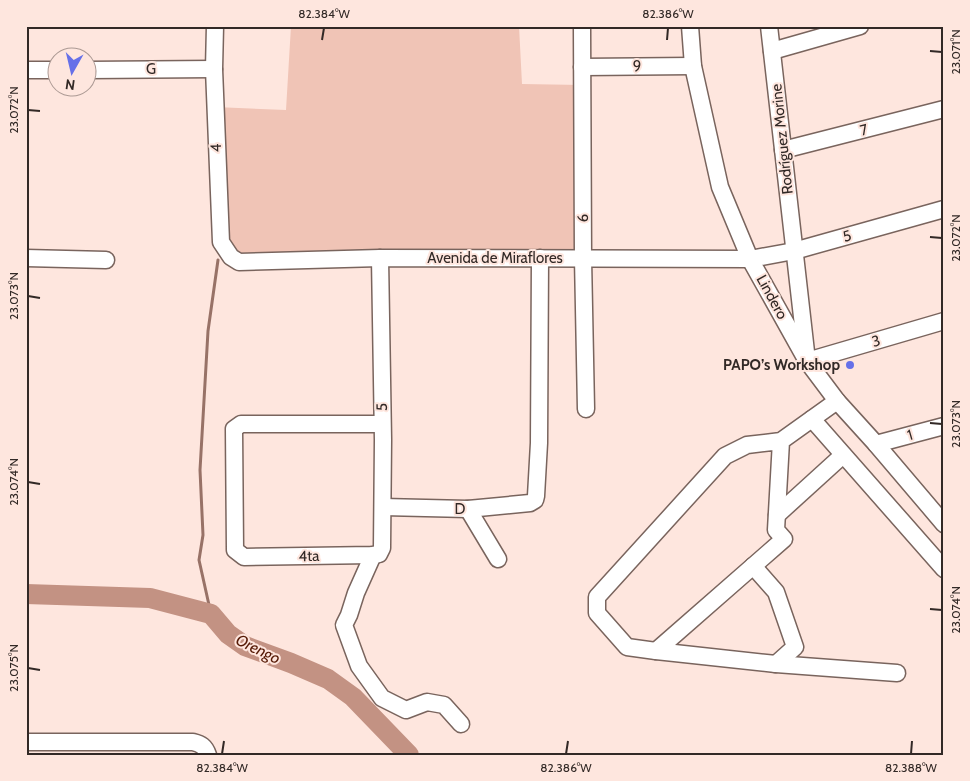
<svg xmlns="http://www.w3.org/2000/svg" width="970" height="781" font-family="Cabin,sans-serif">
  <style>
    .green { fill: #f0c4b6 }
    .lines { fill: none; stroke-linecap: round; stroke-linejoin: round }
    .stream { stroke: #987267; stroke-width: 3 }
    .river { stroke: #c39283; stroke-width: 20 }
    .minor-casing { stroke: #79645d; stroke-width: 19 }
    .minor { stroke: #fff; stroke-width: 16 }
    .ticks { fill: none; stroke: #322926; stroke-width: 2 }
    .poi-dot { fill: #6670e8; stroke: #fee6de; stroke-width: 2 }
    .labels { text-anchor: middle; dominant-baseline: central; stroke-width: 4; stroke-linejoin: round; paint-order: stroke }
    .street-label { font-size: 15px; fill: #322926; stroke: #fee6de }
    .poi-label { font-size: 15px; font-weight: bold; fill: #322926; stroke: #fee6de; text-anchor: end }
    .water-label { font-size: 16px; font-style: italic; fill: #551905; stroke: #fee6de }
    .neatline { fill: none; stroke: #322926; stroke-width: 2 }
    .ticks-label { font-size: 12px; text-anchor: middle; fill: #322926 }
  </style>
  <rect width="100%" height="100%" fill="#fee6de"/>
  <!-- green -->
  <polygon class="green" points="291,26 519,26 522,84 582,85 583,258 231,257 215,107 286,110"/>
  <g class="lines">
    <!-- stream -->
    <polyline class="stream" points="211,614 199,560 203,535 200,470 208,331 218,260"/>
    <!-- river -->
    <polyline class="river" points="26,594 150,598 211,614 228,634 245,646 291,663 328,679 353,697 409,755"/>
    <!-- minor casing -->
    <g class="minor-casing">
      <g id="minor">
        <polyline points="215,26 214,69 221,242 231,257 239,262 380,258 750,259 794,251 944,209"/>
        <polyline points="582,26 583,258 586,409"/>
        <polyline points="690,26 693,66 720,187 750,259 807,361 837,401 876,444 944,524"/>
        <polyline points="769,26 806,352"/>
        <polyline points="772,51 860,26"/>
        <polyline points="582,67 693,66"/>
        <polyline points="26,70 58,70"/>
        <polyline points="88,70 214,69"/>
        <polyline points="783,150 944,109"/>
        <polyline points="26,258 106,260"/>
        <polyline points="380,258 383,440 382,548 379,554 373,555 244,557 235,550 234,429 241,424 382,424"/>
        <polyline points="807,361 944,321"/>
        <polyline points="812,419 944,569"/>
        <polyline points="781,441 747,445 725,456 597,597 597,613 627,647 656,651 784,539 776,530 781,441 837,401"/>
        <polyline points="876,444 944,426"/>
        <polyline points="383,507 468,509 530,503 535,500 536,496 539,443 540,258"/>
        <polyline points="468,509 498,559"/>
        <polyline points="777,515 843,455"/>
        <polyline points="373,555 356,593 349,615 344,625 359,666 382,698 406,710 427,702 444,705 461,724"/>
        <polyline points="656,651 776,664 795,647 776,592 753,566"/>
        <polyline points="776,664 897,673"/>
        <path d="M26,742H193C201,744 205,746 208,755"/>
      </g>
    </g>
    <!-- minor -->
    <use href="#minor" class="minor"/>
  </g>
  <!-- ticks -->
  <path class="ticks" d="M322,40L324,28M667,40L668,28M930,51L942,52M28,110L40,111M930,237L942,238M28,296L40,298M930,423L942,424M28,482L40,484M930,609L942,610M28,668L40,670M222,754L224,741M566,754L568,741M911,754L912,741"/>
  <!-- markers -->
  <circle class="poi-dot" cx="850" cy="365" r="5"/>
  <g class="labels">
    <!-- street labels -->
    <g class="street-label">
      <text x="637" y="66">9</text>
      <text x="151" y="69">G</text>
      <text transform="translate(864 130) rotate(-14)">7</text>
      <text transform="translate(782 139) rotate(-96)">Rodríguez Morine</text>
      <text transform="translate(216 148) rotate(-91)">4</text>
      <text transform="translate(583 218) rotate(-91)">6</text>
      <text transform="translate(847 236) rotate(-16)">5</text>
      <text x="495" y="258">Avenida de Miraflores</text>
      <text transform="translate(772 297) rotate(61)">Lindero</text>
      <text transform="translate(876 341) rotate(-16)">3</text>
      <text transform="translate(382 407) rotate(-91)">5</text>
      <text transform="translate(910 435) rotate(-16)">1</text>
      <text x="460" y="509">D</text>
      <text transform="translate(309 556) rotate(-1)">4ta</text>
    </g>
    <!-- poi labels -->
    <g class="poi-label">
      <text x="840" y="365">PAPO’s Workshop</text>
    </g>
    <!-- water labels -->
    <g class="water-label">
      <text transform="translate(258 649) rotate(26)">Orengo</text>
    </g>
  </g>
  <!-- border -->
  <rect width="970" height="781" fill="none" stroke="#fee6de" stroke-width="55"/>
  <!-- north arrow -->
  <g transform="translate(72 72) rotate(188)"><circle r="24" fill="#fee6de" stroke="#ac9a94"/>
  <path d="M0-4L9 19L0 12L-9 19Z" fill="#6670e8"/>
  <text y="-8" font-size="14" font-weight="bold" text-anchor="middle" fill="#322926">N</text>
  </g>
  <rect x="28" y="28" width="914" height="726" class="neatline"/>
  <g class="ticks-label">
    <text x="324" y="18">82.384°W</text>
    <text x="668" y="18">82.386°W</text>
    <text transform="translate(956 52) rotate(-90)" y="4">23.071°N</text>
    <text transform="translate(14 110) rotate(-90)" y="4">23.072°N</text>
    <text transform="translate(956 238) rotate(-90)" y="4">23.072°N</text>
    <text transform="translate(14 296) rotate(-90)" y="4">23.073°N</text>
    <text transform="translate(956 424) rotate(-90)" y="4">23.073°N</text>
    <text transform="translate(14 482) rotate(-90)" y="4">23.074°N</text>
    <text transform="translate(956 610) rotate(-90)" y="4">23.074°N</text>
    <text transform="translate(14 668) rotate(-90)" y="4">23.075°N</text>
    <text x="222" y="772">82.384°W</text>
    <text x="566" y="772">82.386°W</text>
    <text x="911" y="772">82.388°W</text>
  </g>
</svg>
